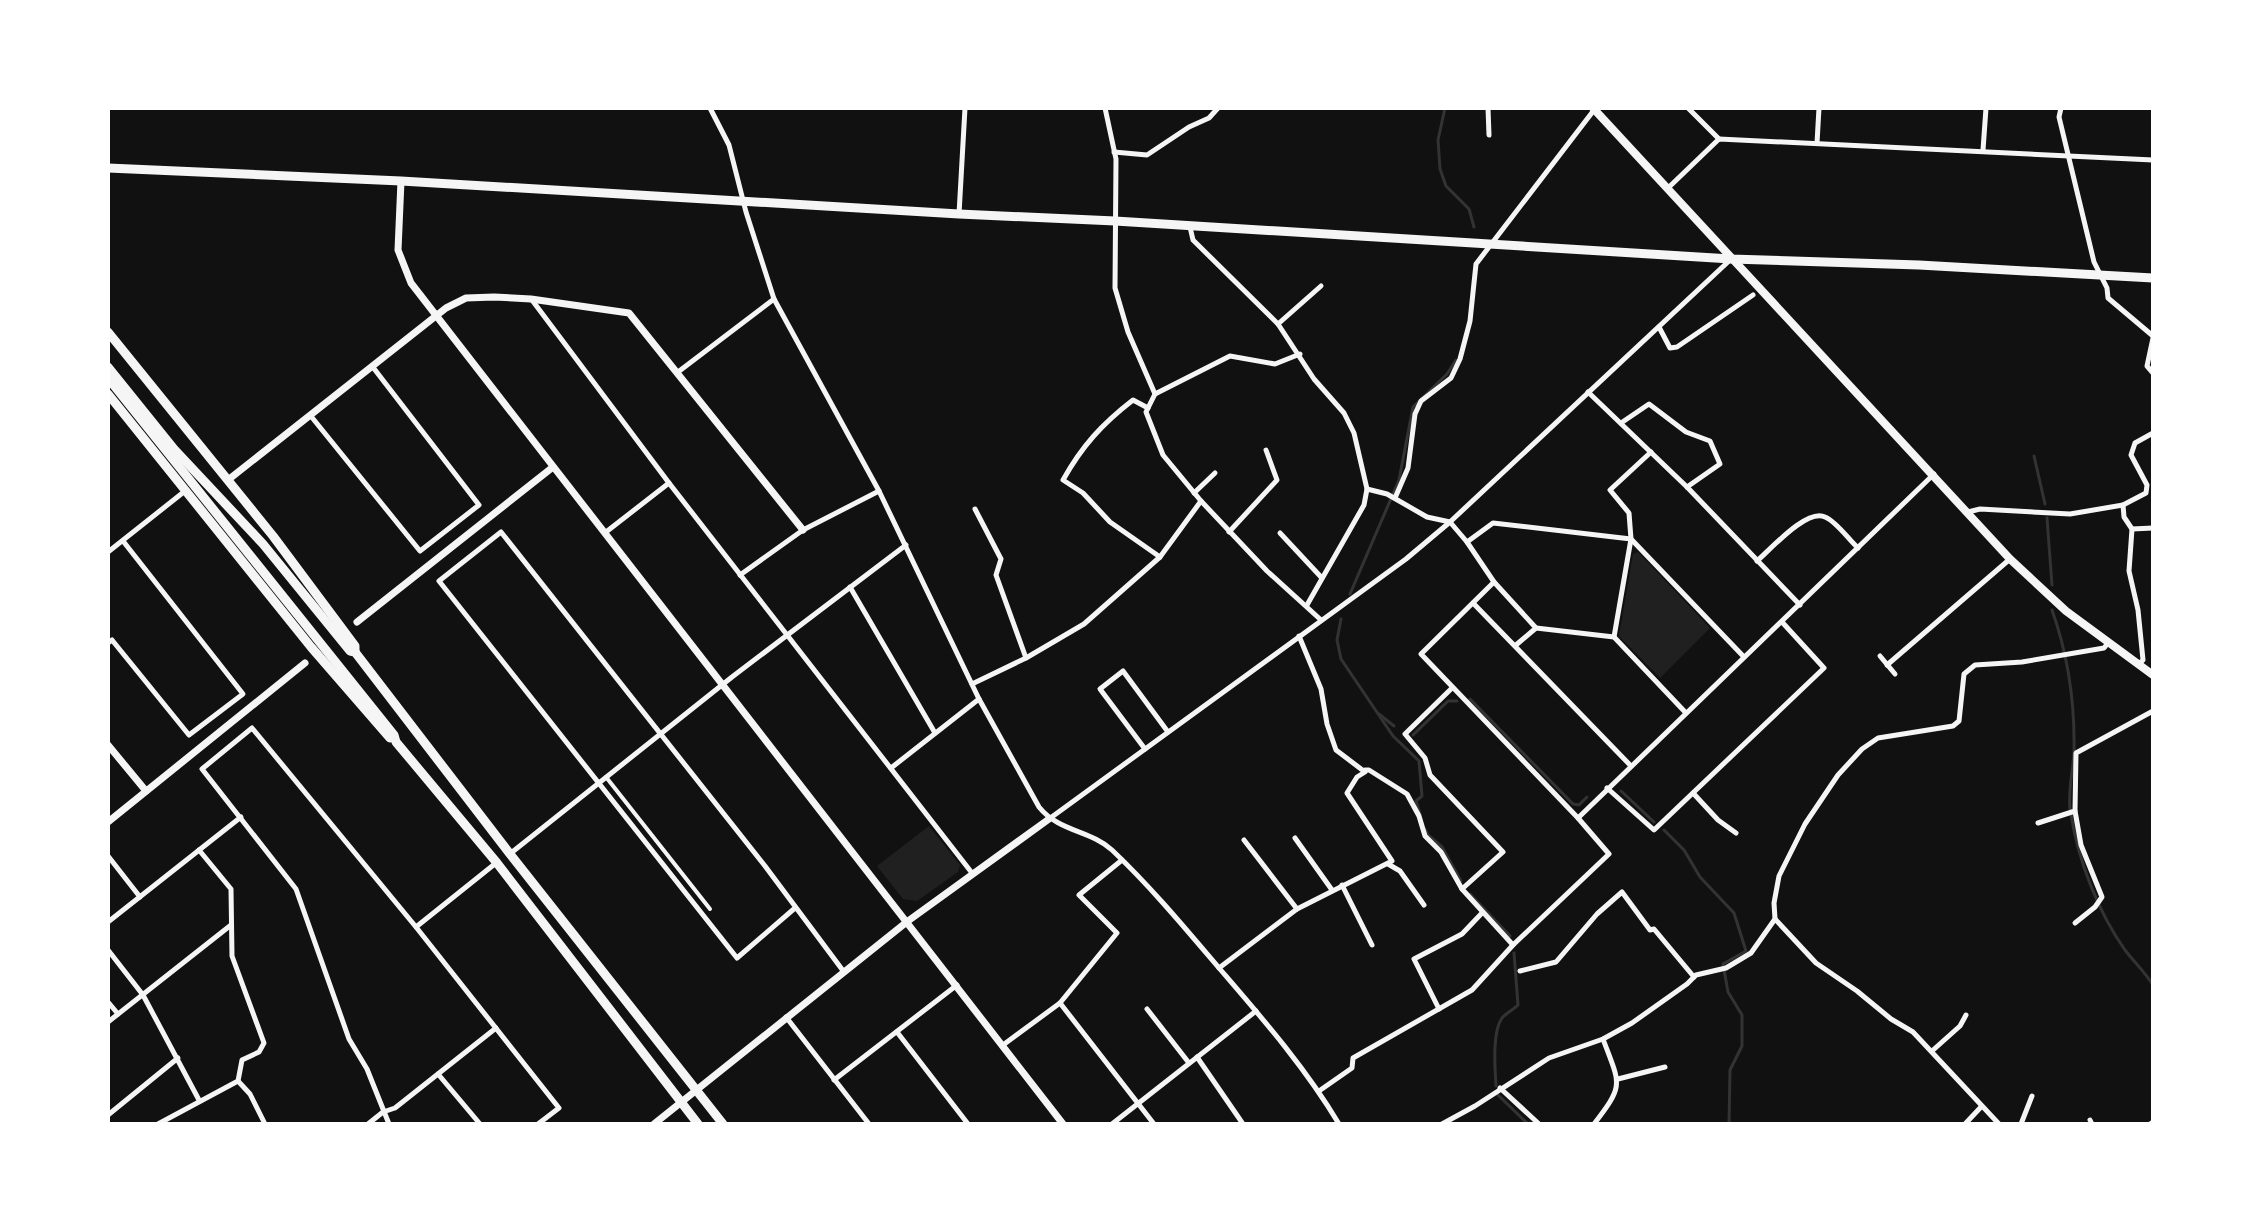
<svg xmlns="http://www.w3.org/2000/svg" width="2261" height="1232" font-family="Commissioner,sans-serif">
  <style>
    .green { fill: #202020 }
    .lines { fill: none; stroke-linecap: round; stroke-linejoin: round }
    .stream { stroke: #333; stroke-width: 3 }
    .pedestrian { stroke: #f5f5f5; stroke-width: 4 }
    .minor { stroke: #f5f5f5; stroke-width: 5 }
    .tertiary { stroke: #f5f5f5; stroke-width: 7 }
    .secondary { stroke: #f5f5f5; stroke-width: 8 }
    .primary { stroke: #f5f5f5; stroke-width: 9 }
    .trunk { stroke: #f5f5f5; stroke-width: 9 }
  </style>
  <rect width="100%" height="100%" fill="#111"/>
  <!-- green -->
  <g class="green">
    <polygon points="1638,552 1710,628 1660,678 1619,636 1633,554"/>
    <polygon points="929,826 960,865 958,872 917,901 903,899 877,866"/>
  </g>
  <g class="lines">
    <!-- stream -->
    <g class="stream">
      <polyline points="1445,108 1438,140 1440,169 1446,186 1469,209 1474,227"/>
      <polyline points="2034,456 2045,504"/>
      <polyline points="2047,518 2052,585"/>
      <polyline points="1350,594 1399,480 1413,407 1447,374 1456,360"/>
      <path d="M2052,610C2068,655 2075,704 2074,752C2073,771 2068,790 2070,809"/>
      <polyline points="1341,619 1337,640 1341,659 1393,736 1419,761 1422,796 1416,801 1420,814"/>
      <polyline points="1470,699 1573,804 1579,805 1587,797"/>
      <polyline points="1379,714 1394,726"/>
      <polyline points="1413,735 1448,701 1457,701"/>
      <polyline points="1621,791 1654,822"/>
      <path d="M2071,814C2078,860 2098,912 2125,950C2134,962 2145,972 2153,985"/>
      <polyline points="1425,829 1428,835 1442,847 1461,881"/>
      <polyline points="1664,830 1684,850 1700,877 1734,913 1746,951 1723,964 1728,992 1742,1015 1742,1046 1730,1070 1729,1124"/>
      <polyline points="1470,894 1510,936"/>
      <path d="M1496,1086C1495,1069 1492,1032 1502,1018C1506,1013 1514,1009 1518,1005L1514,953"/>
      <polyline points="1498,1095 1528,1124"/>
    </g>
    <!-- pedestrian -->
    <polyline class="pedestrian" points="606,777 710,909"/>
    <!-- minor -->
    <g class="minor">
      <path d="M710,108L729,145L746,212L774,299L879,491L979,699L1039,807C1059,832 1090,830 1112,850C1150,886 1185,928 1219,968C1262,1018 1305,1067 1339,1124"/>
      <polyline points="1105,108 1116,159 1115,288 1128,332 1155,394"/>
      <polyline points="1488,108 1489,135"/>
      <polyline points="1688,108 1719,139"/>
      <polyline points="2061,108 2059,117 2094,262 2107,288 2108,298 2153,336"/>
      <polyline points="1817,143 1819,108"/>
      <polyline points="1983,150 1986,108"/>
      <polyline points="1114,152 1147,155 1189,127 1209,118 1218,108"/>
      <polyline points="1667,189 1719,139 2153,160"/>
      <polyline points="959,214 965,108"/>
      <polyline points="1190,227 1193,240 1278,324 1314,379 1344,413 1354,433 1367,489 1364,505 1307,605"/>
      <polyline points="532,300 669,483 972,873"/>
      <polyline points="1278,324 1321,286"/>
      <polyline points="1659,327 1670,348 1677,347 1753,295"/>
      <polyline points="2153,338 2147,366 2153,373"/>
      <polyline points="1300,354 1275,364 1230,356 1155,394 1146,412 1163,455 1201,501 1267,571 1321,620"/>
      <polyline points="678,372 774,299"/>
      <polyline points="1588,392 1687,487 1800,605"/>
      <path d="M1148,408L1133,400C1102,424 1082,446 1063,480L1083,493L1110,522L1160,557"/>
      <polyline points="310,415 420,551 479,505 372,366"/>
      <polyline points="1621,423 1649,404 1686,432 1710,441 1720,464 1687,487"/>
      <polyline points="1367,489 1387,494 1427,517 1450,522 1467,542 1494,582 1536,628 1516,645"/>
      <polyline points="1194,493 1215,473"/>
      <polyline points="1395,498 1408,468 1415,414 1421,401 1451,378 1460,359 1470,321 1476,264 1594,110"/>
      <polyline points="975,509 1001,559 996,575 1026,658"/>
      <polyline points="1968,512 1980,509 2070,514 2123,505"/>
      <polyline points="2132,529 2153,528"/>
      <polyline points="606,532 669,483"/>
      <polyline points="1229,532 1277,480 1266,450"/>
      <polyline points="1280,533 1321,577"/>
      <polyline points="1467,542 1493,523 1631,539 1744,657"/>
      <polyline points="108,552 185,491"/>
      <path d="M1757,561C1771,549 1807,508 1825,517C1837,522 1848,539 1858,548"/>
      <polyline points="740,575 803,530 879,491"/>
      <polyline points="850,587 935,733"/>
      <polyline points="1473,603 1631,766"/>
      <polyline points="1536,628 1614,637 1686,713"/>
      <polyline points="1614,637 1631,539 1629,513 1610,490 1651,452"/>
      <polyline points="108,643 112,640 189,735 243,694 123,541"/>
      <polyline points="1880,656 1895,674"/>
      <polyline points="2139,664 2143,660 2138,610 2129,571 2132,529 2124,517 2123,505 2146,493 2147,485 2131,455 2135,443 2153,433"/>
      <polyline points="1887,665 2010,559"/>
      <polyline points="972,684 1026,658 1084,624 1160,557 1201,501"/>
      <polyline points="1452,688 1405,734 1425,758 1430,775 1503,852 1462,889 1513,945"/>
      <polyline points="1145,749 1100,689 1123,671 1168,732"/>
      <polyline points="891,768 979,699"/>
      <polyline points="1365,770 1369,770 1407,794 1419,816 1425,836 1441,852 1462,889"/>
      <polyline points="1607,788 1654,830 1824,668 1782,622"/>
      <polyline points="1693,793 1718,820 1736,833"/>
      <polyline points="2075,811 2081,845 2102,897 2095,907 2075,923"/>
      <polyline points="1578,818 1934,474"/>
      <polyline points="1049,819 1406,559 1450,522 1730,260"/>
      <polyline points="2038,823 2075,811 2076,753 2153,711"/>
      <polyline points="1295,838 1332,890"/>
      <polyline points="1244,840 1297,909"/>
      <polyline points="511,853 732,677 906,545"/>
      <polyline points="108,856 140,897"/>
      <polyline points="1388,864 1400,871 1424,905"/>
      <polyline points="1342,885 1372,945"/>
      <polyline points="795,908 737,958 439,581 501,532 765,866 844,972"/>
      <polyline points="1775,919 1816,963 1857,991 1891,1019 1913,1032 1999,1124"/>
      <polyline points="108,922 241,817"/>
      <polyline points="416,927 496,863"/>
      <polyline points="108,950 143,995 199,1100"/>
      <polyline points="1219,968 1297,909 1392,861 1347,793 1357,777 1365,772 1336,750 1327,724 1321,689 1299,636"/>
      <polyline points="1520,971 1556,962 1597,914 1622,892 1650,930 1654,929 1694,977"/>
      <polyline points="108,1002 118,1014"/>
      <polyline points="1060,1003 1154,1124"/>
      <polyline points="1147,1009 1189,1063"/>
      <polyline points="1439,1009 1414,959 1462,934 1482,913"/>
      <polyline points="786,1017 869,1124"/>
      <polyline points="108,1022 231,925"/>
      <polyline points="897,1032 968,1124"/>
      <polyline points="1003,1045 1060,1003 1117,933 1079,895 1122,860"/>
      <polyline points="1932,1051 1960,1026 1966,1015"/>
      <polyline points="1197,1057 1243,1124"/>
      <polyline points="438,1074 480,1124"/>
      <polyline points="1618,1079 1665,1067"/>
      <polyline points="834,1080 957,985"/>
      <polyline points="238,1081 250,1094 265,1124"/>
      <polyline points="1500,1088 1539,1124"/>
      <polyline points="1319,1091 1352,1068 1353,1058 1472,990 1513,945 1609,854 1578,818 1421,654 1494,582"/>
      <polyline points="108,1115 178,1058"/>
      <polyline points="2090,1120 2092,1124"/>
      <polyline points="158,1124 238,1081 242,1060 259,1052 264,1043 232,956 231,889 199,850"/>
      <polyline points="368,1124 383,1112 395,1108 496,1028"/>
      <polyline points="389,1124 367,1069 349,1039 296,889 202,769 252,728 416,927 559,1108 538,1124"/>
      <polyline points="1112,1124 1256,1011"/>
      <polyline points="1442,1124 1475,1106 1549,1058 1603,1039 1632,1023 1687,984 1696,975 1726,968 1751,953 1775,919 1774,903 1779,876 1805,824 1838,775 1862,749 1878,738 1953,726 1959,721 1964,674 1975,665 2022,662 2104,648 2108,643"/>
      <path d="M1594,1124C1625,1084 1620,1085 1603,1039"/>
      <polyline points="1965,1124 1981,1107"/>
      <polyline points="2021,1124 2032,1096"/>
      <polyline points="2150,1124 2153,1122"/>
    </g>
    <!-- tertiary -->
    <g class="tertiary">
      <polyline points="401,181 398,250 411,283 1063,1124"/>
      <polyline points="228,480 446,308 466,298 494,297 531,299 629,313 803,530"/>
      <polyline points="357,622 553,467"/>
      <polyline points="108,745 146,791"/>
      <polyline points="108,822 305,663"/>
      <polyline points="654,1124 908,921 1049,819"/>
    </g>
    <!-- secondary -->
    <polyline class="secondary" points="1593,108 2010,559 2066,611 2153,675"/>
    <!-- primary -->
    <polyline class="primary" points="108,168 401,181 959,214 1115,221 1731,259 1919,265 2153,278"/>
    <!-- trunk -->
    <g class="trunk">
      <polyline points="108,332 273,536 355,646 355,652"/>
      <polyline points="108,367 174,449 263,544 350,651 355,652 510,854 723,1124"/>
      <polyline points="108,378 394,735 396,742 497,863 698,1124"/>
      <polyline points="108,394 311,647 390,738"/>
    </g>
  </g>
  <!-- border -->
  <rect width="2261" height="1232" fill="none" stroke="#ffffff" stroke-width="220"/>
</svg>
